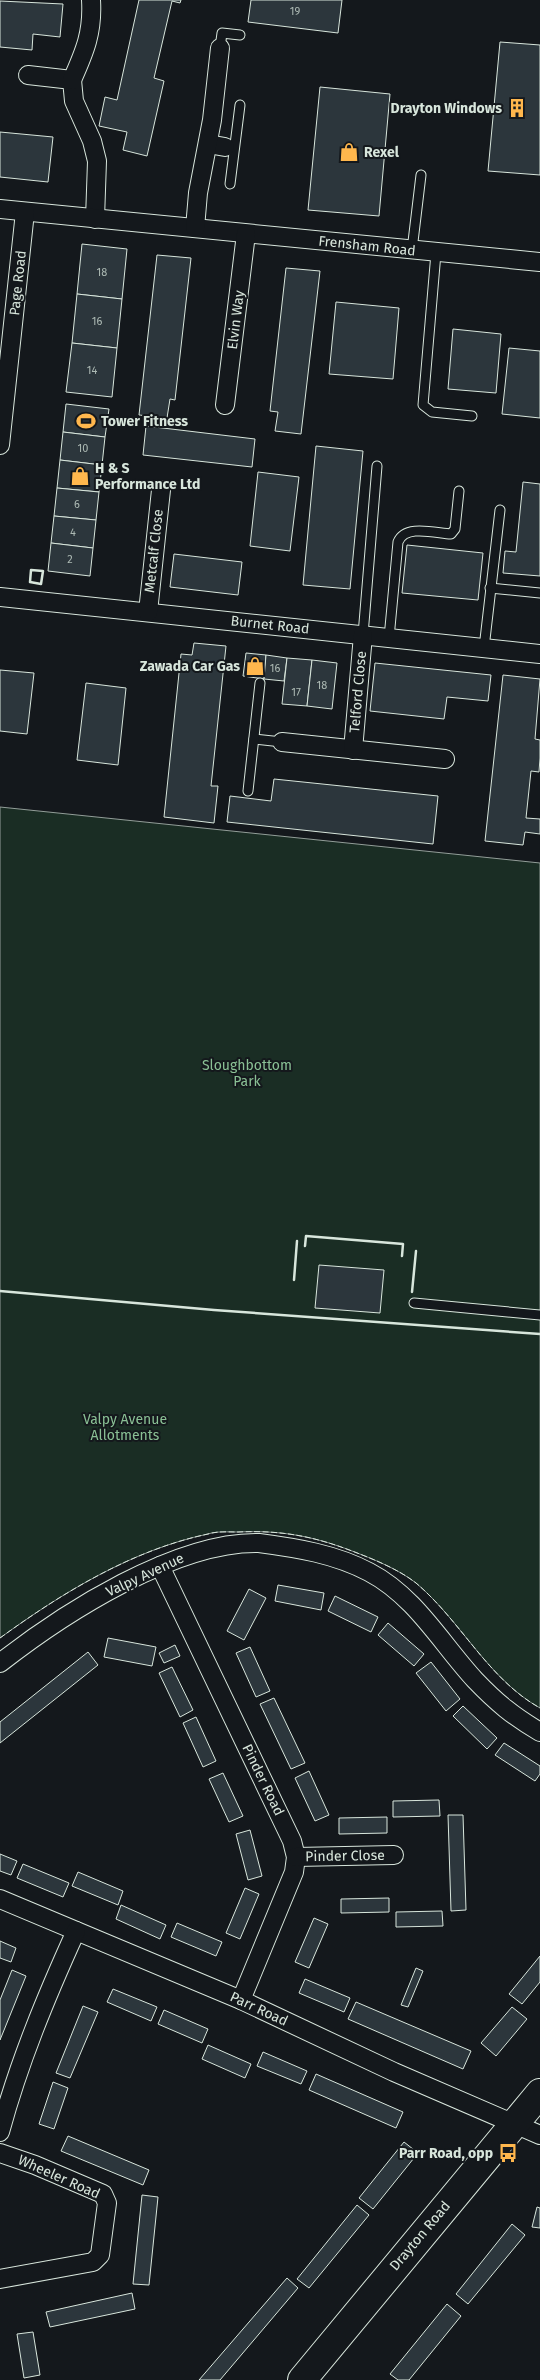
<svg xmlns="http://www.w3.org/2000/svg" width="540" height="2380" font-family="'Fira Sans',sans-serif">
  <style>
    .green { fill: #1a2d24; stroke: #939e99 }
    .building { fill: #2c363c; stroke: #d8e6dc }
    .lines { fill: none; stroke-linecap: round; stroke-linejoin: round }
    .service-casing { stroke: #d8e6dc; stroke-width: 11 }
    .minor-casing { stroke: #d8e6dc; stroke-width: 20 }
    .primary-casing { stroke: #d8e6dc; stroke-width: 30 }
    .service { stroke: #14181c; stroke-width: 9 }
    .minor { stroke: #14181c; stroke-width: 18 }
    .primary { stroke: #14181c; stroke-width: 28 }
    .fence { stroke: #d8e6dc; stroke-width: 1; stroke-dasharray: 6 2.5; stroke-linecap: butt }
    .wall { stroke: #d8e6dc; stroke-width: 2.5 }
    .labels { text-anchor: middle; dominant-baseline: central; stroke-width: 4; stroke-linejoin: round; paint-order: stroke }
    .number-label { font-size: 11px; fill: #adbab4 }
    .poi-label { font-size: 14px; font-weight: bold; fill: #d8e6dc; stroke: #14181c; text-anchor: end }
    .street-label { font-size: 14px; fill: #d8e6dc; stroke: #14181c }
    .park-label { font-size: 14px; fill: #8ac095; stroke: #14181c }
  </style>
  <rect width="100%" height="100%" fill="#14181c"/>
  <!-- green -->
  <path class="green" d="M0,807L540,863V1708C488,1679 461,1621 416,1583C398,1569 373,1559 352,1551C313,1536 280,1530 238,1532C228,1532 217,1531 208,1534C132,1550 62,1593 0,1638Z"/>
  <!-- building -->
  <g class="building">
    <polygon points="139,0 181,0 180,3 172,1 154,78 164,81 147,156 123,150 127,132 99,126 105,97 117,100"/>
    <polygon points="251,0 342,0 338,33 248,22"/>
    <polygon points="0,1 63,4 60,37 33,34 32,50 0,47"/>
    <polygon points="500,42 540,45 540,175 488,171"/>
    <polygon points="320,87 390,94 379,216 308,210"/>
    <polygon points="0,132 53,137 48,182 0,177"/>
    <polygon points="82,244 127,249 122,299 77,294"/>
    <polygon points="157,255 191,258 175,400 170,399 167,418 139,415"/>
    <polygon points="286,268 320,271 301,434 275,431 278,412 270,411"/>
    <polygon points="77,294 122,299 117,348 72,343"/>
    <polygon points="336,302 399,308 393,379 329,374"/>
    <polygon points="453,329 501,334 496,393 448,389"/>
    <polygon points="72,343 117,348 112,397 66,392"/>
    <polygon points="509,348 540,351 540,418 502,414"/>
    <polygon points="66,404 109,409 105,437 63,432"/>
    <polygon points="146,426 255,439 252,467 143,455"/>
    <polygon points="63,432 105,437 102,465 60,460"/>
    <polygon points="316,446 363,451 350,589 303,585"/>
    <polygon points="60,460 102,465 99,492 57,488"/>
    <polygon points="258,472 299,477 290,551 250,546"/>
    <polygon points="523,482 540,484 540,576 503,573 505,551 516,552"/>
    <polygon points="57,488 99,492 96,520 54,516"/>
    <polygon points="54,516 96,520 93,548 51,543"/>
    <polygon points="51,543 93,548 90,576 48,571"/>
    <polygon points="407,545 483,553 478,600 402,593"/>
    <polygon points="174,554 242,562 238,595 170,587"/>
    <polygon points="194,643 226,646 211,786 218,786 214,823 164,817 181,654 192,655"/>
    <polygon points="246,653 266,655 264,679 243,676"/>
    <polygon points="266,655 287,658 284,681 264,679"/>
    <polygon points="287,658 312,660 307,706 282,704"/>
    <polygon points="312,660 337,663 332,709 307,706"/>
    <polygon points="375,663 491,675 488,701 447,697 444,719 370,711"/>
    <polygon points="0,670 34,673 27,734 0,731"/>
    <polygon points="503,675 540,679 535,739 540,740 540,758 539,772 531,771 526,818 540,819 540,834 525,832 523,845 485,841"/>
    <polygon points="86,683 126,688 118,765 77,760"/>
    <polygon points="274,779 438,796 433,844 227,822 230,796 271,801"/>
    <polygon points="319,1265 384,1270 380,1313 315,1308"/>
    <polygon points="278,1585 324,1593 321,1610 275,1601"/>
    <polygon points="249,1589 266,1598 244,1640 227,1631"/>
    <polygon points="335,1596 378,1617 371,1632 328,1611"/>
    <polygon points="388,1623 424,1654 414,1666 378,1635"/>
    <polygon points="108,1638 156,1647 152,1666 104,1657"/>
    <polygon points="175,1645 180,1656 164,1663 159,1653"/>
    <polygon points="250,1647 270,1691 256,1697 236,1653"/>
    <polygon points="88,1652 98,1665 0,1743 0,1722"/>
    <polygon points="431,1662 460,1699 446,1711 416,1673"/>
    <polygon points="172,1667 193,1710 180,1717 159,1673"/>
    <polygon points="274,1698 305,1763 291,1769 260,1704"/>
    <polygon points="463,1706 497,1738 487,1749 453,1716"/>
    <polygon points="196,1717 216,1761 203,1767 183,1723"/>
    <polygon points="504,1743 540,1766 540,1774 535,1781 495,1755"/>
    <polygon points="309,1771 329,1815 315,1821 295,1778"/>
    <polygon points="223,1773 243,1816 229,1822 209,1779"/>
    <polygon points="439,1800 440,1816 393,1817 393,1801"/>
    <polygon points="448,1815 463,1815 466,1910 451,1911"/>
    <polygon points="387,1817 387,1833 339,1834 339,1818"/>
    <polygon points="250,1830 262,1876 248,1880 236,1834"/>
    <polygon points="0,1854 17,1861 11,1875 0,1871"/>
    <polygon points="23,1864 69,1883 63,1897 17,1878"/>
    <polygon points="78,1872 123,1891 118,1905 72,1886"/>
    <polygon points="245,1888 259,1894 240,1939 226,1933"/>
    <polygon points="389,1898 389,1912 341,1913 341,1899"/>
    <polygon points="121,1905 166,1925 160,1939 116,1919"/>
    <polygon points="442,1911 443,1926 396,1927 396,1912"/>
    <polygon points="314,1918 328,1924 309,1968 295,1962"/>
    <polygon points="177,1923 222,1942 216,1956 171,1937"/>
    <polygon points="0,1941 16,1948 11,1962 0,1958"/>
    <polygon points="540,1956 540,1982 522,2004 509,1994"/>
    <polygon points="416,1968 423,1971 408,2007 401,2005"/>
    <polygon points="12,1970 26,1976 0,2040 0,2000"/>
    <polygon points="305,1979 350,1998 344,2012 299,1993"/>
    <polygon points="113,1989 157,2007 151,2021 107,2002"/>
    <polygon points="356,2002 471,2051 463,2069 348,2019"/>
    <polygon points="83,2006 98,2012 70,2078 56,2073"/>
    <polygon points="512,2007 527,2019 496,2056 481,2043"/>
    <polygon points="164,2010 208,2029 202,2043 158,2024"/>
    <polygon points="208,2045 251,2064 245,2078 202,2059"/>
    <polygon points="263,2052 307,2071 301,2084 257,2066"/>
    <polygon points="316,2074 403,2112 396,2128 309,2090"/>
    <polygon points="53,2082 68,2088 54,2129 39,2124"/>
    <polygon points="68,2136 149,2170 143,2185 61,2151"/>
    <polygon points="404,2142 418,2153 373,2209 359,2198"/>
    <polygon points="142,2195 158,2197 149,2285 133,2284"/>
    <polygon points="357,2205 369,2215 309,2288 297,2279"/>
    <polygon points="537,2207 540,2208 540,2228 532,2227"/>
    <polygon points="512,2224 525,2235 468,2304 456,2294"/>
    <polygon points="287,2278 298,2288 220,2380 199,2380"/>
    <polygon points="132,2293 135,2309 50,2327 46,2312"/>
    <polygon points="447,2304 461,2316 409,2380 398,2380 390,2374"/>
    <polygon points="33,2332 40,2375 24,2378 17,2334"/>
  </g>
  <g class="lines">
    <!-- service casing -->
    <g class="service-casing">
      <g id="service">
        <polyline points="220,48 222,33 240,35"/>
        <polyline points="230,184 240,105"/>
        <polyline points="412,250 421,175"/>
        <polyline points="436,253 423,405 432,412 472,416"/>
        <polyline points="490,588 540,593"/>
        <polyline points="363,635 377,466"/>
        <path d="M389,638L398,542C405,524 435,533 451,534L455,529L459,491"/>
        <polyline points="484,648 500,510"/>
        <polyline points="254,739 282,742"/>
        <polyline points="248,791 260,683"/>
        <polyline points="414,1303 540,1315"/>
      </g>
    </g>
    <!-- minor casing -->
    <g class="minor-casing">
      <g id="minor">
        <polyline points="28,75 72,80 74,101 92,141 97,161 95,219"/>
        <path d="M72,80C85,51 93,32 91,0"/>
        <polyline points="208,144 225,147"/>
        <polyline points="0,209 540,262"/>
        <polyline points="195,228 198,193 212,120 220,48"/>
        <polyline points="225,405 246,234"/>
        <polyline points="0,445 25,212"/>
        <polyline points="0,597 540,654"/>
        <polyline points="148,612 161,490"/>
        <polyline points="282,742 445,759"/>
        <polyline points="353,750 363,635"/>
        <polyline points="160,1566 292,1841 296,1857 294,1872 241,2000"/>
        <path d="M0,1663C64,1613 176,1541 259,1543C297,1548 335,1554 369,1572C415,1596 441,1643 475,1680C497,1703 513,1716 540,1732"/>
        <polyline points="296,1857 394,1855"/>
        <polyline points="0,1899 241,2000 394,2072 540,2135"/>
        <path d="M0,2132C19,2062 46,1997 76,1931"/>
        <polyline points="0,2153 35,2165 103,2194 107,2203 100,2255 93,2262 0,2279"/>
      </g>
    </g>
    <!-- primary casing -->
    <g class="primary-casing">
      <polyline id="primary" points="302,2380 540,2093"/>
    </g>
    <!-- service -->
    <use href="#service" class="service"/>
    <!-- minor -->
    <use href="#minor" class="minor"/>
    <!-- primary -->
    <use href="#primary" class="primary"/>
    <!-- fence -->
    <path class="fence" d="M0,1638C62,1593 132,1550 208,1534C217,1531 228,1532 238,1532C280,1530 313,1536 352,1551C373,1559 398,1569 416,1583C461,1621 488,1679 540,1708"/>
    <!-- wall -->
    <g class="wall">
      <polygon points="31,570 43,571 41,584 30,582"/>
      <polyline points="305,1246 306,1236 403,1244 402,1256"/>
      <polyline points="294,1280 297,1241"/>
      <polyline points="0,1291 214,1310 540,1334"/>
      <polyline points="412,1292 416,1251"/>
    </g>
  </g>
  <!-- icons -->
  <defs>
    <g id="building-bare" transform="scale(1.5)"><path d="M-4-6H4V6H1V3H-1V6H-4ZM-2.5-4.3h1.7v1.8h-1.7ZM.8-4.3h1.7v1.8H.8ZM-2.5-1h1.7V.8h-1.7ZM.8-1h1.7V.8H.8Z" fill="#ffb74d" stroke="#14181c" stroke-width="2.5" paint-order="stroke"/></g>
    <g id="shop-bare" transform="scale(1.5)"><path d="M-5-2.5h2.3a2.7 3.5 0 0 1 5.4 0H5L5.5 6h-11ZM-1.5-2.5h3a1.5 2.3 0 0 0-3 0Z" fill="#ffb74d" stroke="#14181c" stroke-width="2.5" paint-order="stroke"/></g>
    <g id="stadium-bare" transform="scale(1.5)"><path d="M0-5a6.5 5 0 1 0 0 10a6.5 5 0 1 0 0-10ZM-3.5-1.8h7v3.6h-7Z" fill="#ffb74d" stroke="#14181c" stroke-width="2.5" paint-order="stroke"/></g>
    <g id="bus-bare" transform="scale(1.5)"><path d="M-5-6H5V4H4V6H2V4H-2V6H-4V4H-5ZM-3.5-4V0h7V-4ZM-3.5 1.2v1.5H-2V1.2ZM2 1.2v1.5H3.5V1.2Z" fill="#ffb74d" stroke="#14181c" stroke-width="2.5" paint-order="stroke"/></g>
  </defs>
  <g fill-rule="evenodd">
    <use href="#building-bare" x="517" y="108"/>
    <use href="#shop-bare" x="349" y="152"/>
    <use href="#stadium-bare" x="86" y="421"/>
    <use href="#shop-bare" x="80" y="476"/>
    <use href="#shop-bare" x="255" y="666"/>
    <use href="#bus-bare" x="508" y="2153"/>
  </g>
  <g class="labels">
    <!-- number labels -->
    <g class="number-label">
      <text x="295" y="11">19</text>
      <text x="102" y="272">18</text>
      <text x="97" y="321">16</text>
      <text x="92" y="370">14</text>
      <text x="83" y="448">10</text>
      <text x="77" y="504">6</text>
      <text x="73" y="532">4</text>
      <text x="70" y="559">2</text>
      <text x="275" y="668">16</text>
      <text x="322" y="685">18</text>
      <text x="296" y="692">17</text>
    </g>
    <!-- poi labels -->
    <g class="poi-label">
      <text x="502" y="108">Drayton Windows</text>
      <text x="364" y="152" text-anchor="start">Rexel</text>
      <text x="101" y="421" text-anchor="start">Tower Fitness</text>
      <text x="95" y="468" text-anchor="start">H &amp; S<tspan x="95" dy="16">Performance Ltd</tspan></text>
      <text x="240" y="666">Zawada Car Gas</text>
      <text x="493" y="2153">Parr Road, opp</text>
    </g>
    <!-- street labels -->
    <g class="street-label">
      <text transform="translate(367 246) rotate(6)">Frensham Road</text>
      <text transform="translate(18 283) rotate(-84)">Page Road</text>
      <text transform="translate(236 320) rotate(-83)">Elvin Way</text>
      <text transform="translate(154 551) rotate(-84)">Metcalf Close</text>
      <text transform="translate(270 625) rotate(6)">Burnet Road</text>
      <text transform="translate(358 692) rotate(-85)">Telford Close</text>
      <text transform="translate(145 1575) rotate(-25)">Valpy Avenue</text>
      <text transform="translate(263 1780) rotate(64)">Pinder Road</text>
      <text transform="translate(345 1856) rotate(-1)">Pinder Close</text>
      <text transform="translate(259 2009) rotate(25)">Parr Road</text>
      <text transform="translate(59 2177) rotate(24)">Wheeler Road</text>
      <text transform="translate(420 2236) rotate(-50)">Drayton Road</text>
    </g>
    <!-- park labels -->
    <g class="park-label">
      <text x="247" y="1065">Sloughbottom<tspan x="247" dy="16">Park</tspan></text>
      <text x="125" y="1419">Valpy Avenue<tspan x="125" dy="16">Allotments</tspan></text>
    </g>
  </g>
</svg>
